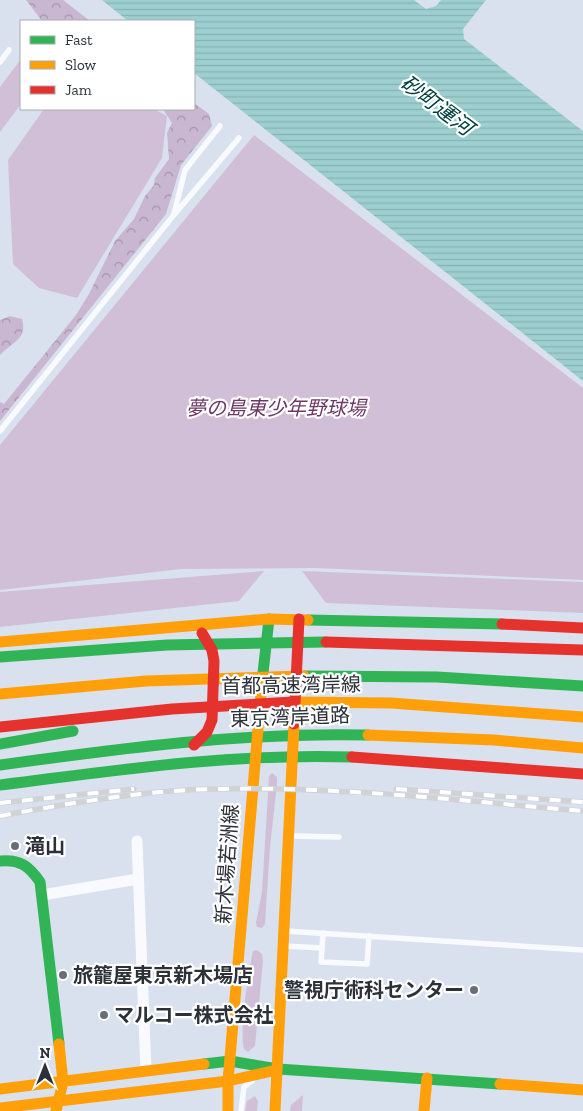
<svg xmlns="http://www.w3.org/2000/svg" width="583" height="1111" font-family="'Zilla Slab','Noto Sans JP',serif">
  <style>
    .green { fill: #d0bfd7 }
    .forest { fill: url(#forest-crowns) }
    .water { fill: url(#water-rules) }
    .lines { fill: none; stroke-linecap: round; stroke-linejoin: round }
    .lane { stroke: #f9fafd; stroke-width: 5.5 }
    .street { stroke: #f9fafd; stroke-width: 11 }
    .fast { stroke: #30b455; stroke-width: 11 }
    .slow { stroke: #ff9f0a; stroke-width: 11 }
    .jam { stroke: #e5322d; stroke-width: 11 }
    .rail-casing { stroke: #d0d2d6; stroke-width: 5.5 }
    .rail { stroke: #fff; stroke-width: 4; stroke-dasharray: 11; stroke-linecap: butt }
    .poi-dot { fill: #686e79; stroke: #fff; stroke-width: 2 }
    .labels { text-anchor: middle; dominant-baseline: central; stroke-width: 4.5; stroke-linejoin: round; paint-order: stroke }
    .park-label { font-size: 20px; font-style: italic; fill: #6d3868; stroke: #fff }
    .street-label { font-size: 20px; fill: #2b3039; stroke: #fff }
    .poi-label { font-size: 20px; font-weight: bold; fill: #2b3039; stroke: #fff; text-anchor: start }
    .water-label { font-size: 21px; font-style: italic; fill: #004340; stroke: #fff }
  </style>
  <defs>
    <pattern id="forest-crowns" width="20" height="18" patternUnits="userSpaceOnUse" patternTransform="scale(1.25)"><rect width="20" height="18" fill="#c9b6d0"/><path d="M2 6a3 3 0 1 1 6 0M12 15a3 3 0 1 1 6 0" fill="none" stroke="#a394aa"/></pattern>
    <pattern id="water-rules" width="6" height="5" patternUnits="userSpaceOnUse" patternTransform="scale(1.25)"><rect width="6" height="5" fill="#9dcfd0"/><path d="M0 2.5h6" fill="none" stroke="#87b2b3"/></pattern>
  </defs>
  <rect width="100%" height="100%" fill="#d9e1ef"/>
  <!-- green -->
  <g class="green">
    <polygon points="21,59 21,104 0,132 0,87"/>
    <polygon points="44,109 154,109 167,116 162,158 77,298 39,288 13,264 8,160"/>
    <polygon points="254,135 583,388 583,580 316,568 181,569 0,590 0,445"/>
    <polygon points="264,571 239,601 0,627 0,592"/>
    <polygon points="302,571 583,582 583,613 326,603"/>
    <polygon points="272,773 277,777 277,784 270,847 265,924 262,928 257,927 256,923 262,892 269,776"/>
    <path d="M257,950L262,954L263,961L255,1046L248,1052L244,1049C239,1029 248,977 252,955L253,951Z"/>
    <polygon points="303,1095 302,1111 290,1111 291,1105"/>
    <polygon points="255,1096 258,1101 257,1111 245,1111 247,1101"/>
  </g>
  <!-- forest -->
  <g class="forest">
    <polygon points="26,0 63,0 90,21 42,21"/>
    <polygon points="194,103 209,114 212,126 181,165 166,214 0,421 0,402 4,404 76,315 89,294 115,241 134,219 145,196 154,185 155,178 169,159 167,133 172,123 163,109 194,109"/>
    <path d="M10,316L22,319C28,339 11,343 0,355V320Z"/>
  </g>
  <!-- water -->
  <polygon class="water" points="102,0 414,0 426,9 436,6 441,0 486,0 463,29 464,39 583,131 583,381 194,73 194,21 128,21"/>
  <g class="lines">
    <!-- lane -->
    <g class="lane">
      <polyline points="0,62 9,50"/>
      <polyline points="174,214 185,170 220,126"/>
      <polyline points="0,431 173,216 239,138"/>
      <polyline points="290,836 339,837"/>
      <polyline points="285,931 583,950"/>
      <polyline points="323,933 321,962 367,964 369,936"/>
      <polyline points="284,946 322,948"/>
      <polyline points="241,1111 244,1087 253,1080"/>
    </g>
    <!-- street -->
    <g class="street">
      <polyline points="137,841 146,1071"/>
      <polyline points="42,895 138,879"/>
    </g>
    <!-- fast -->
    <g class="fast">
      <polyline points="308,620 502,624"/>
      <polyline points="0,657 167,645 326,642"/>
      <polyline points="304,676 437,677 583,686"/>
      <polyline points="262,682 269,619"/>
      <polyline points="0,744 73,731"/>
      <path d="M0,765C124,748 243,732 368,735"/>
      <path d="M0,785C118,770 233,753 352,757"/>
      <path d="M0,861C20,859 29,866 40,882L59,1044"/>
      <polyline points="204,1064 230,1061 278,1069 500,1084"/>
    </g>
    <!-- slow -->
    <g class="slow">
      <polyline points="0,642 269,619 308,620"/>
      <polyline points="0,694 146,681 304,676"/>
      <polyline points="293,702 391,703 583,717"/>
      <polyline points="368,735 494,740 583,748"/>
      <polyline points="500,1084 583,1090"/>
      <polyline points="0,1089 204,1064"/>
      <polyline points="0,1108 228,1081 272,1071"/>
      <polyline points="56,1111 63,1082 59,1044"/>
      <polyline points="228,1111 228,1081 262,682"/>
      <polyline points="275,1111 294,724"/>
      <polyline points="424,1111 427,1078"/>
    </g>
    <!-- jam -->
    <g class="jam">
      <polyline points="502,624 583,628"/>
      <polyline points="326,642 583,650"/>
      <polyline points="294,724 299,619"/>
      <polyline points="0,727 172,709 293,702"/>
      <polyline points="194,745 207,732 212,720 214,661 212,650 202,633"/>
      <polyline points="352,757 583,774"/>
    </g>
    <!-- rail casing -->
    <g class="rail-casing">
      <g id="rail">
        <polyline points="396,789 583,802"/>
        <polyline points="0,803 134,789"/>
        <path d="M0,816C71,803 145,790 217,789C339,786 461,801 583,811"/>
      </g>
    </g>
    <!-- rail -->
    <use href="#rail" class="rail"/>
  </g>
  <!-- markers -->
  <g class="poi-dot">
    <circle cx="15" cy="846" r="5"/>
    <circle cx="63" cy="975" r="5"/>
    <circle cx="474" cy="990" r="5"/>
    <circle cx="104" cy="1015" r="5"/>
  </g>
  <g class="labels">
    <!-- park labels -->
    <g class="park-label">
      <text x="276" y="408">夢の島東少年野球場</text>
    </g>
    <!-- street labels -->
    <g class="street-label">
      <text transform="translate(291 685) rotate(-1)">首都高速湾岸線</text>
      <text transform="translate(290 717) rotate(-2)">東京湾岸道路</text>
      <text transform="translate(227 864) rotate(-86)">新木場若洲線</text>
    </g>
    <!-- poi labels -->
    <g class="poi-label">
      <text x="25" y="846">滝山</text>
      <text x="73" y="975">旅籠屋東京新木場店</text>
      <text x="464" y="990" text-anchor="end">警視庁術科センター</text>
      <text x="114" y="1015">マルコー株式会社</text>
    </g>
    <!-- water labels -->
    <g class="water-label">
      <text transform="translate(437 105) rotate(37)">砂町運河</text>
    </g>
  </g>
  <!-- legend -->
  <rect x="20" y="20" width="175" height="90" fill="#ffffff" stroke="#aaacb0"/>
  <rect x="30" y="36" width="25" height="8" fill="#30b455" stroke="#aaacb0"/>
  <text x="65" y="45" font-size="15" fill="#2b3039">Fast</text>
  <rect x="30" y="61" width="25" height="8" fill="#ff9f0a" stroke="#aaacb0"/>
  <text x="65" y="70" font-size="15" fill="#2b3039">Slow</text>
  <rect x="30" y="86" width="25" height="8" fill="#e5322d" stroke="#aaacb0"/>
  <text x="65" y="95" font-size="15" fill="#2b3039">Jam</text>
  <!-- north arrow -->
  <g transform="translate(45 1066)" stroke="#ffffff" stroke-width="4" paint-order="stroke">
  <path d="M0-4L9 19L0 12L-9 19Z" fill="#2b3039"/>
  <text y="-8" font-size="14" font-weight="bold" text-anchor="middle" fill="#2b3039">N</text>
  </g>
</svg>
